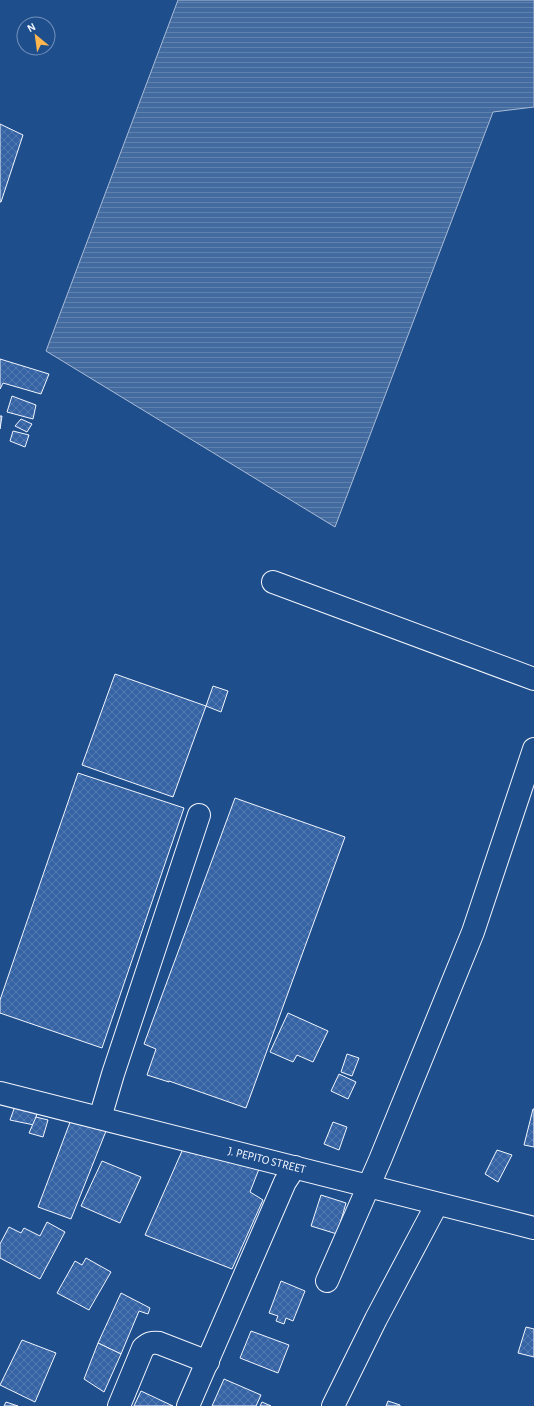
<svg xmlns="http://www.w3.org/2000/svg" width="534" height="1406" font-family="'Alegreya Sans',sans-serif">
  <style>
    .water { fill: url(#water-rules); stroke: #a8bbd7 }
    .building { fill: url(#building-cross-hatch); stroke: #f2f6ff }
    .lines { fill: none; stroke-linecap: round; stroke-linejoin: round }
    .minor-casing { stroke: #f2f6ff; stroke-width: 24 }
    .minor { stroke: #1f4e8c; stroke-width: 22 }
    .labels { text-anchor: middle; dominant-baseline: central; stroke-width: 3; stroke-linejoin: round; paint-order: stroke }
    .street-label { font-size: 12px; fill: #f2f6ff; stroke: #1f4e8c }
  </style>
  <defs>
    <pattern id="water-rules" width="6" height="5" patternUnits="userSpaceOnUse"><rect width="6" height="5" fill="#446ba0"/><path d="M0 2.5h6" fill="none" stroke="#5f81ae"/></pattern>
    <pattern id="building-cross-hatch" width="8" height="8" patternUnits="userSpaceOnUse"><rect width="8" height="8" fill="#3563a3"/><path d="M0 0l8 8M0 8l8-8" fill="none" stroke="#537ab1"/></pattern>
  </defs>
  <rect width="100%" height="100%" fill="#1f4e8c"/>
  <!-- water -->
  <polygon class="water" points="178,0 534,0 534,107 493,112 335,527 46,351"/>
  <!-- building -->
  <g class="building">
    <polygon points="0,124 23,135 1,202 0,202"/>
    <polygon points="0,359 49,374 41,394 3,383 0,389"/>
    <polygon points="12,396 36,405 33,419 7,412"/>
    <polygon points="0,416 2,416 0,429"/>
    <polygon points="21,419 32,424 27,432 15,426"/>
    <polygon points="13,431 29,435 25,447 10,441"/>
    <polygon points="115,674 206,706 173,797 82,765"/>
    <polygon points="213,686 228,691 221,712 206,706"/>
    <polygon points="78,773 184,808 102,1048 0,1013 0,1000"/>
    <polygon points="235,798 345,837 246,1108 169,1081 169,1082 147,1075 156,1049 144,1044"/>
    <polygon points="288,1013 328,1031 313,1062 297,1055 293,1062 270,1052"/>
    <polygon points="347,1054 359,1058 352,1076 341,1072"/>
    <polygon points="339,1074 356,1082 348,1099 331,1091"/>
    <polygon points="15,1106 38,1110 34,1125 10,1120"/>
    <polygon points="533,1109 534,1109 534,1147 524,1145"/>
    <polygon points="36,1117 48,1120 43,1137 29,1133"/>
    <polygon points="72,1117 108,1126 71,1219 38,1207"/>
    <polygon points="333,1122 347,1127 339,1150 324,1144"/>
    <polygon points="186,1142 259,1169 250,1192 263,1200 232,1269 145,1235"/>
    <polygon points="497,1150 512,1155 498,1182 485,1174"/>
    <polygon points="102,1161 141,1177 120,1223 81,1206"/>
    <polygon points="321,1195 346,1203 337,1234 311,1226"/>
    <polygon points="47,1222 65,1232 40,1279 0,1258 0,1244 9,1227 21,1233 24,1228 40,1236"/>
    <polygon points="86,1258 111,1272 89,1310 57,1293 75,1261 82,1265"/>
    <polygon points="281,1281 305,1291 293,1321 286,1318 284,1324 276,1321 278,1316 269,1313"/>
    <polygon points="121,1293 150,1308 148,1314 139,1311 121,1354 98,1343"/>
    <polygon points="526,1327 534,1329 534,1357 518,1353"/>
    <polygon points="251,1331 289,1345 278,1373 240,1358"/>
    <polygon points="22,1340 56,1353 35,1402 0,1385"/>
    <polygon points="98,1343 121,1354 104,1392 84,1379"/>
    <polygon points="224,1379 261,1395 256,1406 212,1406"/>
    <polygon points="141,1391 173,1406 134,1406"/>
    <polygon points="388,1401 400,1405 400,1406 386,1406"/>
    <polygon points="6,1402 18,1406 4,1406"/>
    <polygon points="262,1402 271,1406 260,1406"/>
  </g>
  <g class="lines">
    <!-- minor casing -->
    <g class="minor-casing">
      <g id="minor">
        <polyline points="273,582 534,679"/>
        <polyline points="0,1093 534,1228"/>
        <polyline points="100,1118 113,1074 199,815"/>
        <polyline points="327,1281 380,1160 473,932 534,749"/>
        <path d="M119,1406L143,1348C149,1343 152,1342 159,1343L208,1362"/>
        <polyline points="188,1406 285,1182 295,1167"/>
        <polyline points="333,1406 376,1319 437,1204"/>
      </g>
    </g>
    <!-- minor -->
    <use href="#minor" class="minor"/>
  </g>
  <g class="labels">
    <!-- street labels -->
    <g class="street-label">
      <text transform="translate(267 1160) rotate(14)">J. PEPITO STREET</text>
    </g>
  </g>
  <!-- north arrow -->
  <g transform="translate(36 36) rotate(331)"><circle r="19" fill="#1f4e8c" stroke="#7391ba"/>
  <path d="M0-3L7 15L0 10L-7 15Z" fill="#ffb74d"/>
  <text y="-6" font-size="11" font-weight="bold" text-anchor="middle" fill="#f2f6ff">N</text>
  </g>
</svg>
